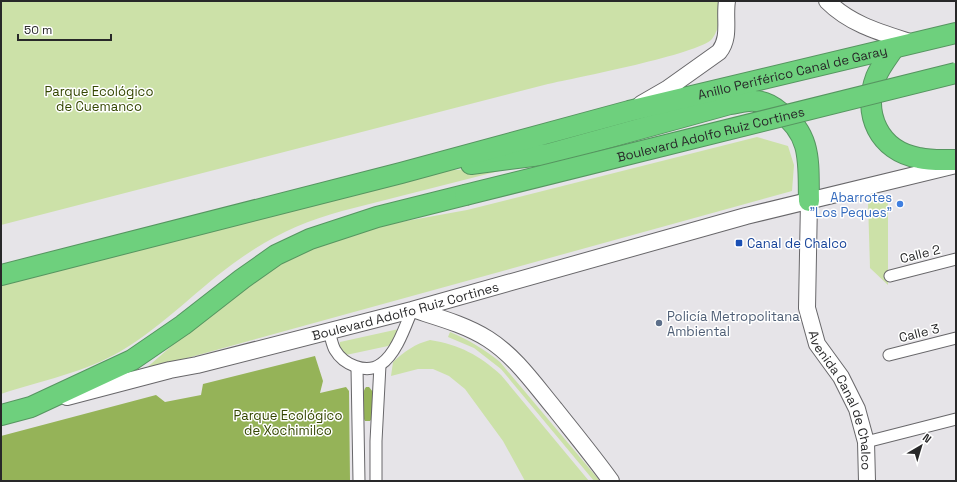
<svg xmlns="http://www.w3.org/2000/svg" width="957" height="482" font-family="'Space Grotesk',sans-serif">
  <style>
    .green { fill: #cce1a8 }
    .forest { fill: #95b358 }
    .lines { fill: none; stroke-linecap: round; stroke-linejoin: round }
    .street-casing { stroke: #68676a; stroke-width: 13 }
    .secondary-casing { stroke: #68676a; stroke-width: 18 }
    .highway-casing { stroke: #569560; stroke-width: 22 }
    .street { stroke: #fff; stroke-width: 11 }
    .secondary { stroke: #fff; stroke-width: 16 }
    .highway { stroke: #6ed07d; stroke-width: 20 }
    .highway-bridge-casing { stroke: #569560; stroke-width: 22; stroke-linecap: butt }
    .highway-bridge { stroke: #6ed07d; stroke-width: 20 }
    .shop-dot { fill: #3f7fe0; stroke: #fff; stroke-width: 1.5 }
    .transit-dot { fill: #1a4fb4; stroke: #fff; stroke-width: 1.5 }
    .service-dot { fill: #5c6f8a; stroke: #fff; stroke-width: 1.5 }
    .labels { text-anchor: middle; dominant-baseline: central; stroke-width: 3; stroke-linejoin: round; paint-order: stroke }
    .street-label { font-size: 13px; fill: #282829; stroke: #fff }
    .park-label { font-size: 13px; fill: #344600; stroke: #fff }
    .shop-label { font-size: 13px; fill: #366cbe; stroke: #fff; text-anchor: end }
    .transit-label { font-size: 13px; fill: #164399; stroke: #fff; text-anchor: start }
    .service-label { font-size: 13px; fill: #4e5e75; stroke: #fff; text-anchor: start }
  </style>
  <rect width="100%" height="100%" fill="#e6e4e8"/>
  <!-- green -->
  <g class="green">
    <path d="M1,1H722C720,13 720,29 712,39C699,54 575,78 548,84L1,225Z"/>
    <polygon points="757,137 788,146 794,165 792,191 144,370 222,302 300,250 373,227 467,210"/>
    <path d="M523,165L342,211C305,221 272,236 241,258C199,287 165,325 121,351C86,372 40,381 1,394V284L127,253L441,171Z"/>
    <polygon points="888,196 888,285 870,268 868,201"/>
    <polygon points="399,329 392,342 388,346 346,355 339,347 340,342"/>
    <path d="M450,332C469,340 484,349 500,362L600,481H594L501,369L474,348L448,337Z"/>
    <path d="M430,340C460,345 479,355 501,375L589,481H525L503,441L465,389L449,376L433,369H418L391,376L393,362C405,351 415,344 430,340Z"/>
  </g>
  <!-- forest -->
  <g class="forest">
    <polygon points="315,356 323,381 320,393 346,387 349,391 350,481 1,481 1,436 156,395 165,402 201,395 203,384"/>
    <path d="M366,387H369L373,392V417L370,421H365C361,415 361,392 366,387Z"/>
  </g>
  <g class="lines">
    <!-- street casing -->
    <g class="street-casing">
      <g id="street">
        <polyline points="890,276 956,259"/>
        <path d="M329,332C331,337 332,345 335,350C343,364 366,375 381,364C396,354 405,327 412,310"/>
        <polyline points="889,355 956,338"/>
        <polyline points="357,368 359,481"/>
        <polyline points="866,442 956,419"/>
        <polyline points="376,481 376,441 380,365"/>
      </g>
    </g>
    <!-- secondary casing -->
    <g class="secondary-casing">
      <g id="secondary">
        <path d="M827,1C851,25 882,33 913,43"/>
        <path d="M641,104L667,89L719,52C731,37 724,19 727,1"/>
        <path id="s1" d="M809,201L807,308L817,344L841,377L857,409L866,442L867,481"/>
        <path d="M415,310C440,318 466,325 488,339C515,356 535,385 555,409C574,433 593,456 611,481"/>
        <path id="s2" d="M67,397L170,370L197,365L412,310L746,216L956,165"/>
      </g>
    </g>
    <!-- highway casing -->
    <g class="highway-casing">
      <g id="highway">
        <path d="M894,48C888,57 880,67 876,77C862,114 879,151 919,158C931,161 944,160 956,160"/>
        <path d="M471,164L549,154L730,104C738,103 747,100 755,101C764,101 773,106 780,112C813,135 808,165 809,201"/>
        <path id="s3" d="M1,275L401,173L629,111L956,33"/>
        <polyline points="1,415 31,407 132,360 183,325 242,279 276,255 310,239 377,217 465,195"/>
      </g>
    </g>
    <!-- street -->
    <use href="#street" class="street"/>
    <!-- secondary -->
    <use href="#secondary" class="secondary"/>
    <!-- highway -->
    <use href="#highway" class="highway"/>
    <!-- highway-bridge casing -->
    <g class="highway-bridge-casing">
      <g id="highway-bridge">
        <path id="s4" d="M465,195L956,73"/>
      </g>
    </g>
    <!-- highway-bridge -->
    <use href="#highway-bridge" class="highway-bridge"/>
  </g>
  <!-- markers -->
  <circle class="shop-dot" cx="900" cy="204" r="4"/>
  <rect class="transit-dot" x="735" y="239" width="8" height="8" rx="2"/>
  <circle class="service-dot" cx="659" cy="323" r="4"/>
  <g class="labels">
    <!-- street labels -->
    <g class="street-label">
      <text stroke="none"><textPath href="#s3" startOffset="817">Anillo Periférico Canal de Garay</textPath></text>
      <text stroke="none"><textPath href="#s4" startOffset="253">Boulevard Adolfo Ruiz Cortines</textPath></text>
      <text transform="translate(920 254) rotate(-14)">Calle 2</text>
      <text stroke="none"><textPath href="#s2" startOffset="349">Boulevard Adolfo Ruiz Cortines</textPath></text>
      <text transform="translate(919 333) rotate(-14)">Calle 3</text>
      <text stroke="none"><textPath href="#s1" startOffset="207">Avenida Canal de Chalco</textPath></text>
    </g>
    <!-- park labels -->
    <g class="park-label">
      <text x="99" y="91">Parque Ecológico<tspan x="99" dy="15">de Cuemanco</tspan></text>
      <text x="288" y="415">Parque Ecológico<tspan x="288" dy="15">de Xochimilco</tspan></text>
    </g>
    <!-- shop labels -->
    <g class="shop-label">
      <text x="892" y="197">Abarrotes<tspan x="892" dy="15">"Los Peques"</tspan></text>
    </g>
    <!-- transit labels -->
    <g class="transit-label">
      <text x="747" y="243">Canal de Chalco</text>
    </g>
    <!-- service labels -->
    <g class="service-label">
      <text x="667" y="316">Policía Metropolitana<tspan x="667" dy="15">Ambiental</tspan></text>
    </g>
  </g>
  <!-- border -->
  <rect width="957" height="482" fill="none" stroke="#282829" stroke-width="4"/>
  <!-- north arrow -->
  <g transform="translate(921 446) rotate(38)" stroke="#ffffff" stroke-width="3" paint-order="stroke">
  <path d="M0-3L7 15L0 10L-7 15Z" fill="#282829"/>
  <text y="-6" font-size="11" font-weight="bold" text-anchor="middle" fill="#282829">N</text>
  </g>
  <!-- scale -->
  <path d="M18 34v6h93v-6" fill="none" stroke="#282829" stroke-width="2"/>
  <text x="24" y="34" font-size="12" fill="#282829" stroke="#ffffff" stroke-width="3" paint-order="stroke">50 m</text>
</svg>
